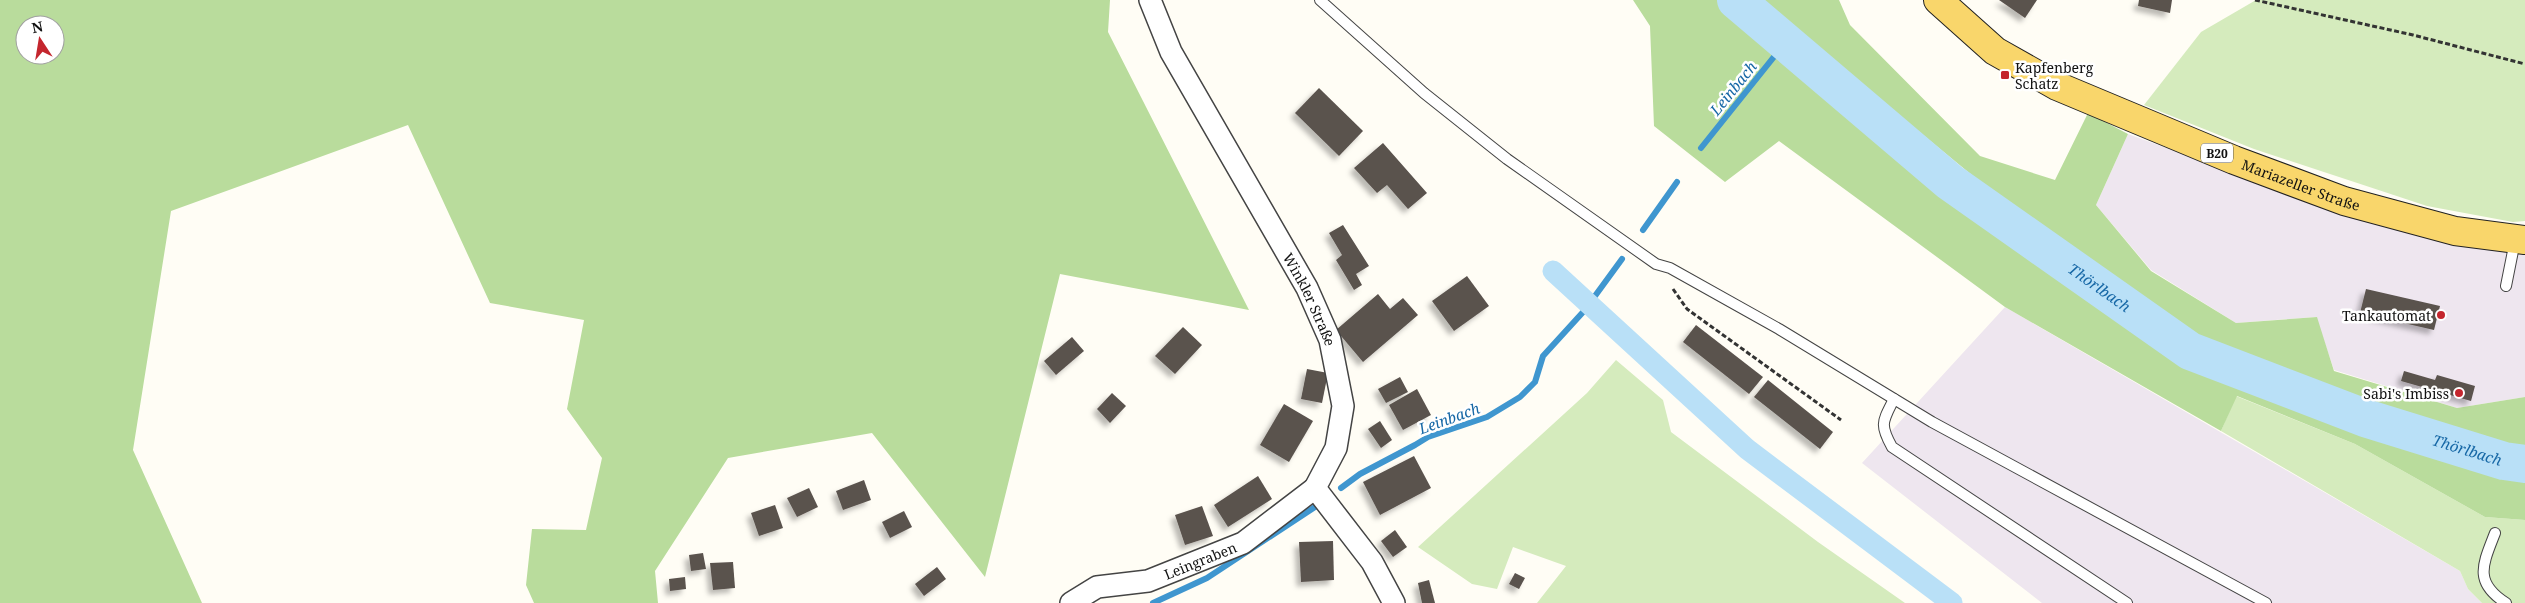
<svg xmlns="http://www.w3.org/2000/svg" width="2525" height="603" font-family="'Noto Serif',serif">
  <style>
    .industrial { fill: #eee6ef }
    .green { fill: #d5ebbd }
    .forest { fill: #b9dc9c; fill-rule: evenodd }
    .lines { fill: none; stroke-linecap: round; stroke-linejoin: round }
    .stream { stroke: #3f96cf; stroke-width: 6 }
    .canal { stroke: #b9e0f7; stroke-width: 21 }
    .river { stroke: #b9e0f7; stroke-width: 38 }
    .building { fill: #5a524d; filter: url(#shadow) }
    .service-casing { stroke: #444; stroke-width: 12 }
    .minor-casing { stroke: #444; stroke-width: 24 }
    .primary-casing { stroke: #222; stroke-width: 30 }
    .path { stroke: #333; stroke-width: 3; stroke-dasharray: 5 2.5; stroke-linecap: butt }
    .service { stroke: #fff; stroke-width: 10 }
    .minor { stroke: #fff; stroke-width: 21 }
    .primary { stroke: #f9d66b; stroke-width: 28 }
    .poi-dot { fill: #c4262e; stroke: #fff; stroke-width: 2 }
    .labels { text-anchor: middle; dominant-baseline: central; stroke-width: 5; stroke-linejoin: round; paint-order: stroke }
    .shield { fill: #fff; stroke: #585858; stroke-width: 1 }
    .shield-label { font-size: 12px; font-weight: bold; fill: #111 }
    .poi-label { font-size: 14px; fill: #111; stroke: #fff; text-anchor: end }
    .street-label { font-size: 14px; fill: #111; stroke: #fff }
    .water-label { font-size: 15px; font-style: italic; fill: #1768a6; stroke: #fff }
  </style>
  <defs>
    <filter id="shadow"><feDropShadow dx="-4.5" dy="4.5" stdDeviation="2.5" flood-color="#0004"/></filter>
  </defs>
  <rect width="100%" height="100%" fill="#fffdf5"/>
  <!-- industrial -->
  <g class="industrial">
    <polygon points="2128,134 2285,191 2525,252 2525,397 2457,408 2334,370 2316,317 2236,323 2151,270 2096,205"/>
    <polygon points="2005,307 2460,571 2468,589 2482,603 2042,603 1862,463"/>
  </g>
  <!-- green -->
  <g class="green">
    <polygon points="2256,0 2525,0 2525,221 2513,222 2427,206 2254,149 2144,105 2201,32"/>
    <polygon points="1616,360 1663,400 1671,432 1818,542 1905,603 1537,603 1566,566 1513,547 1497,589 1472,584 1418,547 1587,393"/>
    <polygon points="2236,396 2355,444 2485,517 2525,520 2525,603 2482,603 2468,589 2460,571 2221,431"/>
  </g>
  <!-- forest -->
  <g class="forest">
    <path d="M0,0H1110L1108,32L1249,310L1060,274L985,577L872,433L728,458L655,571L658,603H534L526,585L532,529L586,530L602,458L567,409L584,320L490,303L408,125L171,211L133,450L202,603H0ZM25,25H55V55H25Z"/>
    <polygon points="1633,0 1718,0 1813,86 2028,255 2185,361 2477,470 2525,478 2525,520 2485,517 2355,444 2237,396 2221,431 2005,307 1779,141 1725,182 1654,126 1650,26"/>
    <polygon points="1759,0 1839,0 1850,25 1980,156 2055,180 2088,113 2128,134 2096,205 2151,271 2236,323 2317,317 2334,371 2457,408 2525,397 2525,447 2410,426 2226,354 2046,236"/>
  </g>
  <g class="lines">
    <!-- stream -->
    <g class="stream">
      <polyline points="1701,148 1785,43"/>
      <polyline points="1643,230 1677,182"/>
      <polyline points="1341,488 1360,474 1415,445 1428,437 1487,417 1520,397 1535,382 1543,356 1584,311 1622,259"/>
      <polyline points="1153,603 1207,578 1315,507"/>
    </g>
    <!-- canal -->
    <polyline class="canal" points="1553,271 1747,449 1952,603"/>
    <!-- river -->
    <path class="river" id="s1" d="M1736,0L1950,182L2190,351L2365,418L2504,461L2525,464"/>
  </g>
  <!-- building -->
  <g class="building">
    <polygon points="1999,0 2037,0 2025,18"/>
    <polygon points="2139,0 2172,0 2170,13 2138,6"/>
    <polygon points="1319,88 1363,131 1339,156 1295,113"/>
    <polygon points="1383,143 1427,193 1408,209 1387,185 1377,193 1354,168"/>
    <polygon points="1343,225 1369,266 1356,274 1362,285 1354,290 1336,260 1342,255 1329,233"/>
    <polygon points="1467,276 1489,306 1454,331 1432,301"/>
    <polygon points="2366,289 2440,306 2434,330 2360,313"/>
    <polygon points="1378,294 1390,309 1403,298 1418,315 1363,362 1336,330"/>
    <polygon points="1696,325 1763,377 1749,394 1683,342"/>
    <polygon points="1183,327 1202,345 1175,374 1155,356"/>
    <polygon points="1072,337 1084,351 1056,375 1044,361"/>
    <polygon points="1307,369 1328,373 1322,403 1301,399"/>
    <polygon points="2404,371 2435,380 2437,375 2475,386 2471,401 2401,381"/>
    <polygon points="1400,377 1408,392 1386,403 1378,389"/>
    <polygon points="1768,380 1833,432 1820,449 1754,397"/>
    <polygon points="1417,389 1431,415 1403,430 1389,405"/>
    <polygon points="1112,393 1126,406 1110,423 1097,409"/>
    <polygon points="1284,404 1313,421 1289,462 1260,445"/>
    <polygon points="1380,421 1392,440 1381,448 1368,429"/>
    <polygon points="1414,456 1431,488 1380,515 1363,482"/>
    <polygon points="1258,476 1272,499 1228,527 1214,505"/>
    <polygon points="864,480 871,500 843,510 836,491"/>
    <polygon points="809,488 818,507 797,517 787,498"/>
    <polygon points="775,505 783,528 759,536 751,513"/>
    <polygon points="1202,506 1213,536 1185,545 1175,515"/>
    <polygon points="904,511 912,527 890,538 882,522"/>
    <polygon points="1395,530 1407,547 1393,557 1381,541"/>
    <polygon points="1333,541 1334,580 1301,582 1299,542"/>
    <polygon points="703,553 706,569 691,571 689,555"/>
    <polygon points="733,562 735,588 713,590 710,563"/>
    <polygon points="937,567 946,579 924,596 915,584"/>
    <polygon points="1515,573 1525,578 1519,589 1509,584"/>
    <polygon points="685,577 686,589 670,591 669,579"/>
    <polygon points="1429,580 1435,603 1422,603 1418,583"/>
  </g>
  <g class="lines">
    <!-- service casing -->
    <g class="service-casing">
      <g id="service">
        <polyline points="1320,0 1424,93 1507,159 1656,264 1670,268 1779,329 1932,422 2266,603"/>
        <polyline points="2506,286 2515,241"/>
        <path d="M1894,399C1883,421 1879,424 1892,447L2127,603"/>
        <path d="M2495,533C2483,564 2473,582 2506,603"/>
      </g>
    </g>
    <!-- minor casing -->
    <g class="minor-casing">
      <g id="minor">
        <path id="s2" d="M1150,0L1171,52L1307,288L1330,340L1343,406L1336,448L1315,488L1372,562L1394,603"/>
        <path id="s3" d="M1071,603L1097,587L1148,581L1243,543L1315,488"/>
      </g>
    </g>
    <!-- primary casing -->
    <g class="primary-casing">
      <g id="primary">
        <path id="s4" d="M1938,0L1995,51L2057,86L2234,160L2344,201L2455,231L2525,240"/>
      </g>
    </g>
    <!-- path -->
    <g class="path">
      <polyline points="2255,0 2413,35 2525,64"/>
      <polyline points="1673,289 1687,309 1841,420"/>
    </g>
    <!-- service -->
    <use href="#service" class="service"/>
    <!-- minor -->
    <use href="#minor" class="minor"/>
    <!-- primary -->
    <use href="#primary" class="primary"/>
  </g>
  <!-- markers -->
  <g class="poi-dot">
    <rect x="2000" y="70" width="10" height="10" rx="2.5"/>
    <circle cx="2441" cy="315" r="5"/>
    <circle cx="2459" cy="393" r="5"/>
  </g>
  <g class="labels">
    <!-- shield labels -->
    <rect class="shield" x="2201" y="143.5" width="32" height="19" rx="4"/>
    <g class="shield-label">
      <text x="2217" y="153">B20</text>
    </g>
    <!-- poi labels -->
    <g class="poi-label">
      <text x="2015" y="67" text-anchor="start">Kapfenberg<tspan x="2015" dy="16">Schatz</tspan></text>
      <text x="2431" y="315">Tankautomat</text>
      <text x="2449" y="393">Sabi's Imbiss</text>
    </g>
    <!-- street labels -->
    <g class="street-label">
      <text stroke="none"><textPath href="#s4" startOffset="411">Mariazeller Straße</textPath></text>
      <text stroke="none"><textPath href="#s2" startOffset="340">Winkler Straße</textPath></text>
      <text stroke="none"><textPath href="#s3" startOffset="138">Leingraben</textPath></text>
    </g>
    <!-- water labels -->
    <g class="water-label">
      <text transform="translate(1733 88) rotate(-51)">Leinbach</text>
      <text stroke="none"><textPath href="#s1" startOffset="464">Thörlbach</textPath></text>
      <text transform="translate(1449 418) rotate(-20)">Leinbach</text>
      <text stroke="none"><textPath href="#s1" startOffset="869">Thörlbach</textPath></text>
    </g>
  </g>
  <!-- north arrow -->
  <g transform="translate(40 40) rotate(348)"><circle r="24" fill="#ffffff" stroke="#a0a0a0"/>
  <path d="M0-4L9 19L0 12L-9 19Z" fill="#c4262e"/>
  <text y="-8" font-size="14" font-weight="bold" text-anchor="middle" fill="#111111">N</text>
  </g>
</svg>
